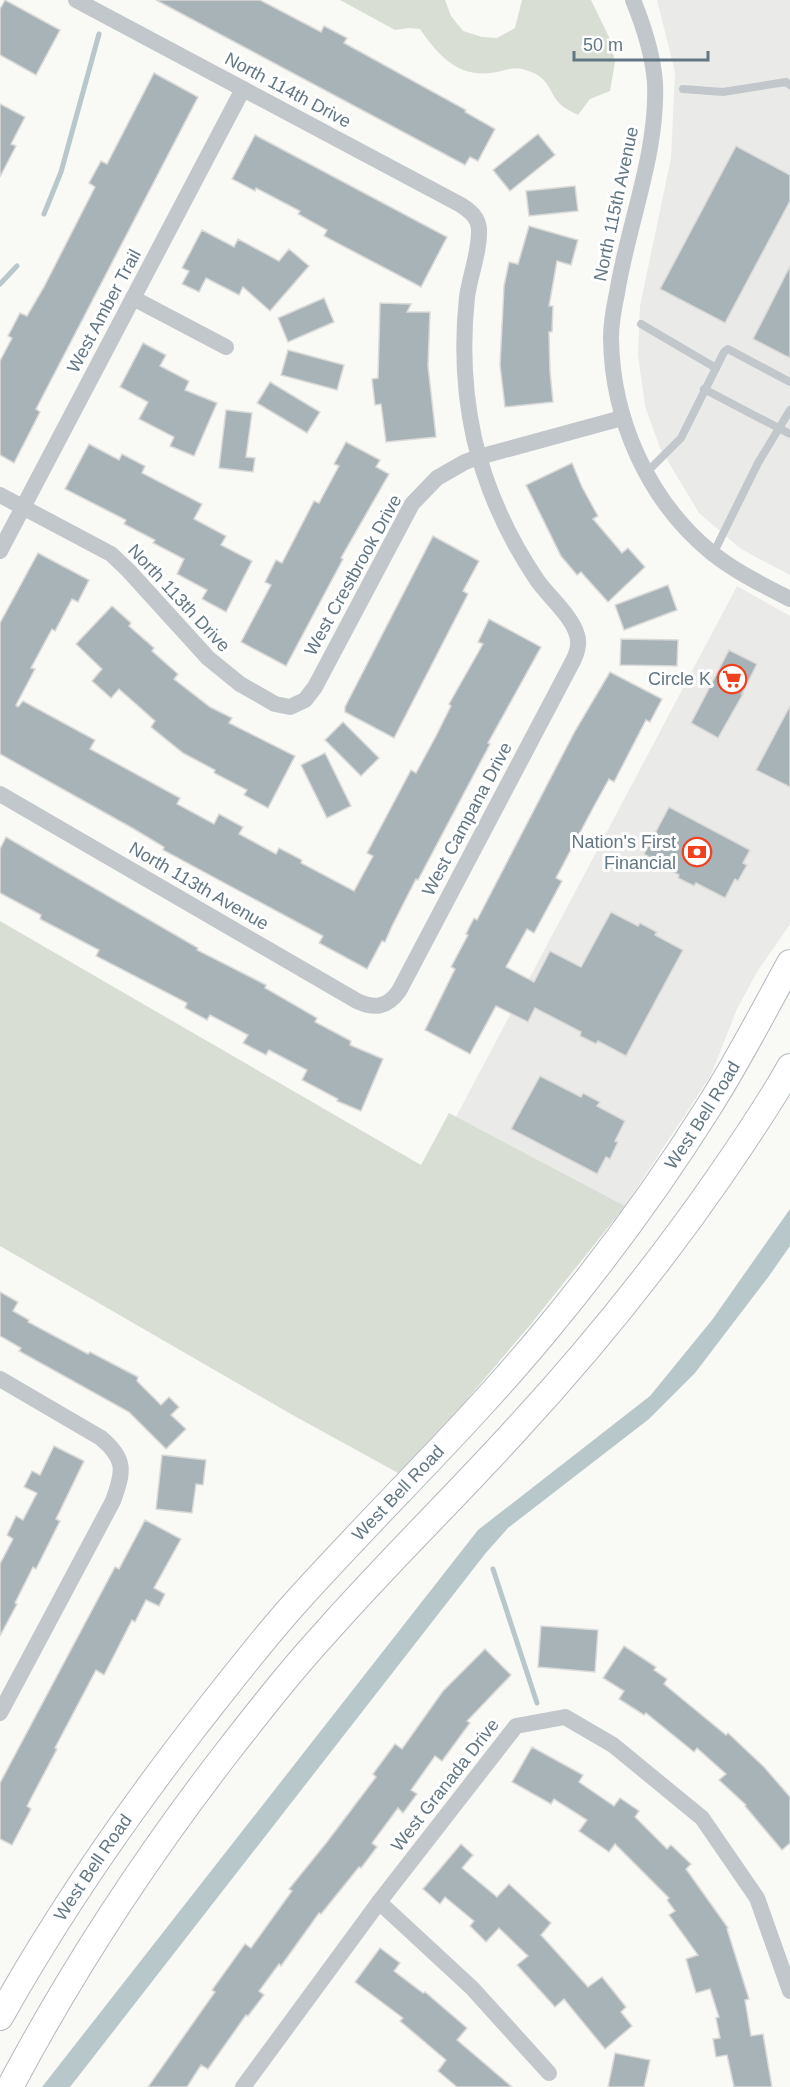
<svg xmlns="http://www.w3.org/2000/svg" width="790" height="2087" font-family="Arial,sans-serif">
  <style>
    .built { fill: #eaeae9 }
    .green { fill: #d9ded5 }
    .water { fill: #b8c7ca }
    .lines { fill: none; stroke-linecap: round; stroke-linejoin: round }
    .stream { stroke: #b8c7ca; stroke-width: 5 }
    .building { fill: #a8b3b8; stroke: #dadad8; stroke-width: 1.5 }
    .primary-casing { stroke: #b2b9bd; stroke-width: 28 }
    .service { stroke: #c1c7ca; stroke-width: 8 }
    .minor { stroke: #c1c7ca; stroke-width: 16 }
    .primary { stroke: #fff; stroke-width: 26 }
    .labels { text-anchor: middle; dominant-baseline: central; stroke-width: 6; stroke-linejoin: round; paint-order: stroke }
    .street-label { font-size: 18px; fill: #627783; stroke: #fff }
    .poi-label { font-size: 18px; fill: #627783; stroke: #fff; text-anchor: end }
  </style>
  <rect width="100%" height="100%" fill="#f9f9f6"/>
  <!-- built -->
  <g class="built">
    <polygon points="657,0 790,0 790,575 741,549 699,513 660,448 645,406 638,355 640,306 671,158 675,72"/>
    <polygon points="737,586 790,616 790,924 757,972 737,1009 711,1075 625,1206 456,1117"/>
  </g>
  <!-- green -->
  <g class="green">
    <path d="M340,0H445L451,16L463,31L482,37L497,38L515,28L522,0H591L609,37L615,62L610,91L590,99L578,115C571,111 563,108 558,102C548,89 549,79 531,72C512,64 509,71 491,73C457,77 438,55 420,29L408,28L395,30Z"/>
    <polygon points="0,921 421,1165 449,1113 625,1206 531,1324 463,1404 398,1473 289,1413 0,1246"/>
  </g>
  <!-- water -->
  <polygon class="water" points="790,1209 790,1246 769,1276 695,1373 649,1419 508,1528 485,1554 70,2087 42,2087 478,1530 650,1396 712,1320"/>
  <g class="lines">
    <!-- stream -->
    <g class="stream">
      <polyline points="44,214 61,172 99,34"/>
      <polyline points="0,284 17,266"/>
      <polyline points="493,1569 537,1703"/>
    </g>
  </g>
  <!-- building -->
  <g class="building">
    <polygon points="5,0 60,30 36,75 0,55 0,9"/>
    <polygon points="156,0 260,0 321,32 324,26 347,38 344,43 466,110 465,112 495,129 478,161 470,157 465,165"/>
    <polygon points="154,73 198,97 36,409 40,412 14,463 0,455 0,361 12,338 8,336 20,313 27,316 44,287 95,187 89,183 101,161 107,164"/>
    <polygon points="0,104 25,117 11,144 16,146 0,177"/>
    <polygon points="538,134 555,155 510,191 493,170"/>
    <polygon points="255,135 447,237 421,287 324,236 327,230 298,214 300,211 256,188 255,191 232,179"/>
    <polygon points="736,146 790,175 790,201 725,323 660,289"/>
    <polygon points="575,186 578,211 529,216 526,191"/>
    <polygon points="529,226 578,240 571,265 557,261 549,306 553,306 552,332 549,332 550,371 553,402 505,407 500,365 504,286 509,262 518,264"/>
    <polygon points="202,230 234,247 238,239 279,261 289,249 309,266 270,311 243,287 239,295 206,278 199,292 182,284 189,271 182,268"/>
    <polygon points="790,266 790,358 753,339"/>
    <polygon points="324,298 334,322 288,342 278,318"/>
    <polygon points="380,303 411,304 407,312 430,312 428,366 436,437 386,442 381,404 375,405 372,379 378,378"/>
    <polygon points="143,343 166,355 160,366 189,381 185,390 217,403 194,456 170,446 174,437 139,419 148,402 120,387"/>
    <polygon points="288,350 344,365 337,390 281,375"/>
    <polygon points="270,382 320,412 307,433 257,403"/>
    <polygon points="226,410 252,413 246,457 255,458 253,472 219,468"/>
    <polygon points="346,442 380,460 376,467 389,474 341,558 343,559 286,666 241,642 271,585 265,582 276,560 282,563 314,501 319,503 339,466 334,464"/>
    <polygon points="89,444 119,460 122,454 145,466 142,473 202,504 194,519 226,536 221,545 252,561 226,612 202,599 207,590 177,574 184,559 153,543 155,540 124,524 126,520 65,489"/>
    <polygon points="572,463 582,487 598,516 593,519 622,553 628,548 645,567 608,602 581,572 577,575 561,556 526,485"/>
    <polygon points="433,536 479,561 463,591 468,594 394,738 345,712 345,707"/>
    <polygon points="38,553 89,580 78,602 72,599 55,631 52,629 31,668 35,669 16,705 18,707 23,701 95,740 90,749 180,798 177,804 214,824 219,814 243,827 239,834 276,854 279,848 302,860 301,863 354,891 373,856 367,853 411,770 416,773 436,736 451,706 449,704 483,644 478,642 489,619 541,647 488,743 490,744 418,880 416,879 392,926 385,942 382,941 367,969 319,943 323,936 163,850 164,847 134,829 0,754 0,623"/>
    <polygon points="668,585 677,610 624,630 615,605"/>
    <polygon points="112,606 131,623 129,626 154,648 152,651 178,674 174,679 210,707 232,718 229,723 295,756 268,808 244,795 247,790 214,773 215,770 183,753 151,727 155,721 119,689 111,698 92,681 102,669 76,644"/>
    <polygon points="621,639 678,640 677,666 620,665"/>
    <polygon points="729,650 757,664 742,694 743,694 718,738 691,723"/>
    <polygon points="610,672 662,699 650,722 646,720 614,782 609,779 593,808 556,878 562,881 534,933 527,929 506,967 534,982 550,951 581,967 611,912 638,926 640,923 657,932 655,935 683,950 626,1056 598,1041 596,1044 580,1036 581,1032 535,1008 528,1022 496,1006 470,1054 425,1030 455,969 451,967 468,935 466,934 474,918 477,920 575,731"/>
    <polygon points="790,706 790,787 756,770"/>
    <polygon points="343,722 379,758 361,776 325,740"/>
    <polygon points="325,753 351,806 327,818 301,765"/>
    <polygon points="669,807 750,850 743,863 747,865 738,881 735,879 725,898 696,883 694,886 678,878 679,875 644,854"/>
    <polygon points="6,837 198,948 197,950 266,985 265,988 317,1018 315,1022 351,1041 350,1045 383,1059 361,1111 337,1101 338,1099 302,1080 307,1070 269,1050 266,1055 243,1043 248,1035 210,1015 207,1020 185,1008 187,1003 96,956 99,950 40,919 41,915 0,893 0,849"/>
    <polygon points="540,1076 581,1097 583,1093 600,1102 597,1106 625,1121 615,1141 618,1142 610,1159 606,1157 597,1174 511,1129"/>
    <polygon points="0,1292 18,1302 13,1311 29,1320 28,1322 88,1354 90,1352 138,1377 137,1381 161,1405 169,1397 179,1407 171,1415 186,1429 166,1449 129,1412 19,1351 21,1348 0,1336"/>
    <polygon points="54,1446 84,1461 56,1519 60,1521 36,1569 33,1567 15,1603 17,1604 0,1636 0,1564 13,1539 7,1535 16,1516 23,1520 37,1493 24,1487 32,1471 40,1475"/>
    <polygon points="162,1455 206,1460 203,1485 196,1484 192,1513 156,1509"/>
    <polygon points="145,1520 181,1539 154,1588 165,1594 159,1606 146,1600 135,1622 132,1620 104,1675 96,1670 55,1748 57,1749 27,1806 31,1809 12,1845 0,1839 0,1783 115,1567 119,1569"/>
    <polygon points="541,1626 598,1630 595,1672 538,1667"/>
    <polygon points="624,1646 656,1667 654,1670 667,1679 664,1684 726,1735 728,1733 764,1767 790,1797 790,1843 782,1850 745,1806 746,1805 719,1780 726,1774 697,1748 694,1752 646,1713 644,1715 619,1699 624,1691 603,1678"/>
    <polygon points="485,1649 511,1675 467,1721 470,1723 442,1761 435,1756 411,1790 417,1794 403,1813 398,1808 372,1843 377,1847 361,1868 359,1867 321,1914 319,1913 281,1966 279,1964 259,1991 264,1995 248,2016 246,2015 208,2069 201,2065 187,2087 148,2087 215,1992 212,1990 245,1944 251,1948 292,1891 289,1889 327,1842 376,1777 373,1774 395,1744 402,1749 443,1691"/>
    <polygon points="532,1747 583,1775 579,1782 614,1806 620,1798 639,1811 635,1817 667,1849 671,1845 691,1864 686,1869 728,1928 727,1929 749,1999 745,2000 751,2036 763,2034 772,2087 734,2087 727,2055 716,2057 713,2039 720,2038 716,2018 719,2017 710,1989 696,1993 686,1959 698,1955 669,1915 675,1911 667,1900 669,1898 615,1844 609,1852 579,1831 587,1820 554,1799 551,1804 512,1782"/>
    <polygon points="461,1844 473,1855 462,1868 497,1897 509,1884 551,1923 541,1935 588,1987 602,1977 626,2007 621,2012 632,2026 605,2049 564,1999 555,2007 517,1965 528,1956 499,1928 486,1942 470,1926 474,1921 445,1897 440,1904 423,1889"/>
    <polygon points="380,1948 400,1963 394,1971 423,1993 425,1992 467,2028 457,2040 512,2087 457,2087 438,2071 446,2060 400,2021 403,2018 355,1982"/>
    <polygon points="615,2053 650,2060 644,2087 608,2087"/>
  </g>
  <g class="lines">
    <!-- primary casing -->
    <g class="primary-casing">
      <g id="primary">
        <path id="s1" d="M0,2017C57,1915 121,1822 192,1730C226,1687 259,1643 297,1601C378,1511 466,1427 544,1333C603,1262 659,1186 708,1108C738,1061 763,1012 790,963"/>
        <path d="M10,2087C73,1968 146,1857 228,1751C260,1710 292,1669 327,1631C387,1563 452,1500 513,1433C588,1352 657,1267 720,1176C744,1141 769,1105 790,1067"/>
      </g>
    </g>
    <!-- service -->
    <g class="service">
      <polyline points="683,89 723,92 786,82 790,85"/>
      <polyline points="641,324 716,368"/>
      <polyline points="704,389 790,434"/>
      <polyline points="646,473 681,438 724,352 728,349 790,382"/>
      <polyline points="713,554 758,463 790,410"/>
    </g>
    <!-- minor -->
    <g class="minor">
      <path d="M633,0C644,27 653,54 655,83C658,153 628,224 617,293C614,307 611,323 611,338C612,419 648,501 712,553C736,572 763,585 790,599"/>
      <polyline points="133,298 226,347"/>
      <polyline points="0,495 111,554 128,570 208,658 240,684 275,704 290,707 305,700 315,687 412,504 437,478 465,462 479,457 622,418"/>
      <polyline points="0,551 243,89"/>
      <path d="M0,794L357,1001C374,1009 387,1008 399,991L573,661C577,653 580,644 577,635C572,616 548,596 537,580C508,537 486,488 474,438C464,392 462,343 467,297C470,275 480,251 479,229C478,217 470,211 461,205L76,0"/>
      <path d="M0,1379L101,1438C126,1459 124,1471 113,1501L0,1713"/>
      <polyline points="379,1902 472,1988 549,2073"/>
      <polyline points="243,2087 379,1902 516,1726 565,1717 613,1745 702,1818 757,1898 790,1991"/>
    </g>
    <!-- primary -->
    <use href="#primary" class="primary"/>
  </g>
  <!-- icons -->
  <defs>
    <g id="supermarket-ring" transform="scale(1.5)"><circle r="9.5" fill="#fff" stroke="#ef411f" stroke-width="1.5"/><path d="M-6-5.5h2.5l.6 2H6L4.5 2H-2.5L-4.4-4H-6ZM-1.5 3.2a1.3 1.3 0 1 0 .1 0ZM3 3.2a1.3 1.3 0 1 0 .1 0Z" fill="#ef411f"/></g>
    <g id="bank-ring" transform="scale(1.5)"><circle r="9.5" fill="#fff" stroke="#ef411f" stroke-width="1.5"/><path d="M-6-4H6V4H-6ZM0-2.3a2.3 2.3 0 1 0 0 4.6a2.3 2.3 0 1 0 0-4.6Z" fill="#ef411f"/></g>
  </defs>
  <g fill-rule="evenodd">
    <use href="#supermarket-ring" x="732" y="679"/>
    <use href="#bank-ring" x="697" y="852"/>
  </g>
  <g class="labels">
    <!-- street labels -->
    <g class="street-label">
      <text transform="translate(288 90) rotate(28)">North 114th Drive</text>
      <text transform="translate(616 204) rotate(-78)">North 115th Avenue</text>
      <text transform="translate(104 311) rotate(-62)">West Amber Trail</text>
      <text transform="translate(353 575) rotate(-61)">West Crestbrook Drive</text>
      <text transform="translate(179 598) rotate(47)">North 113th Drive</text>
      <text transform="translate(467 819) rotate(-62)">West Campana Drive</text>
      <text transform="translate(199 886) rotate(30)">North 113th Avenue</text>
      <text stroke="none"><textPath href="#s1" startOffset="1146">West Bell Road</textPath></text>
      <text stroke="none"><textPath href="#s1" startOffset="660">West Bell Road</textPath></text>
      <text transform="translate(445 1785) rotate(-52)">West Granada Drive</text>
      <text stroke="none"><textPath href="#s1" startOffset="176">West Bell Road</textPath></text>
    </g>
    <!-- poi labels -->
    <g class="poi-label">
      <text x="711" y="679">Circle K</text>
      <text x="676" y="842">Nation's First<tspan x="676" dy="21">Financial</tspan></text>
    </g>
  </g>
  <!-- scale -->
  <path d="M574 51v9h134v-9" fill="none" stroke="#627783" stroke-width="3"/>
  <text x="583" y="51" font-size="18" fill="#627783" stroke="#ffffff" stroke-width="4.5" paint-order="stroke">50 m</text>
</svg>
